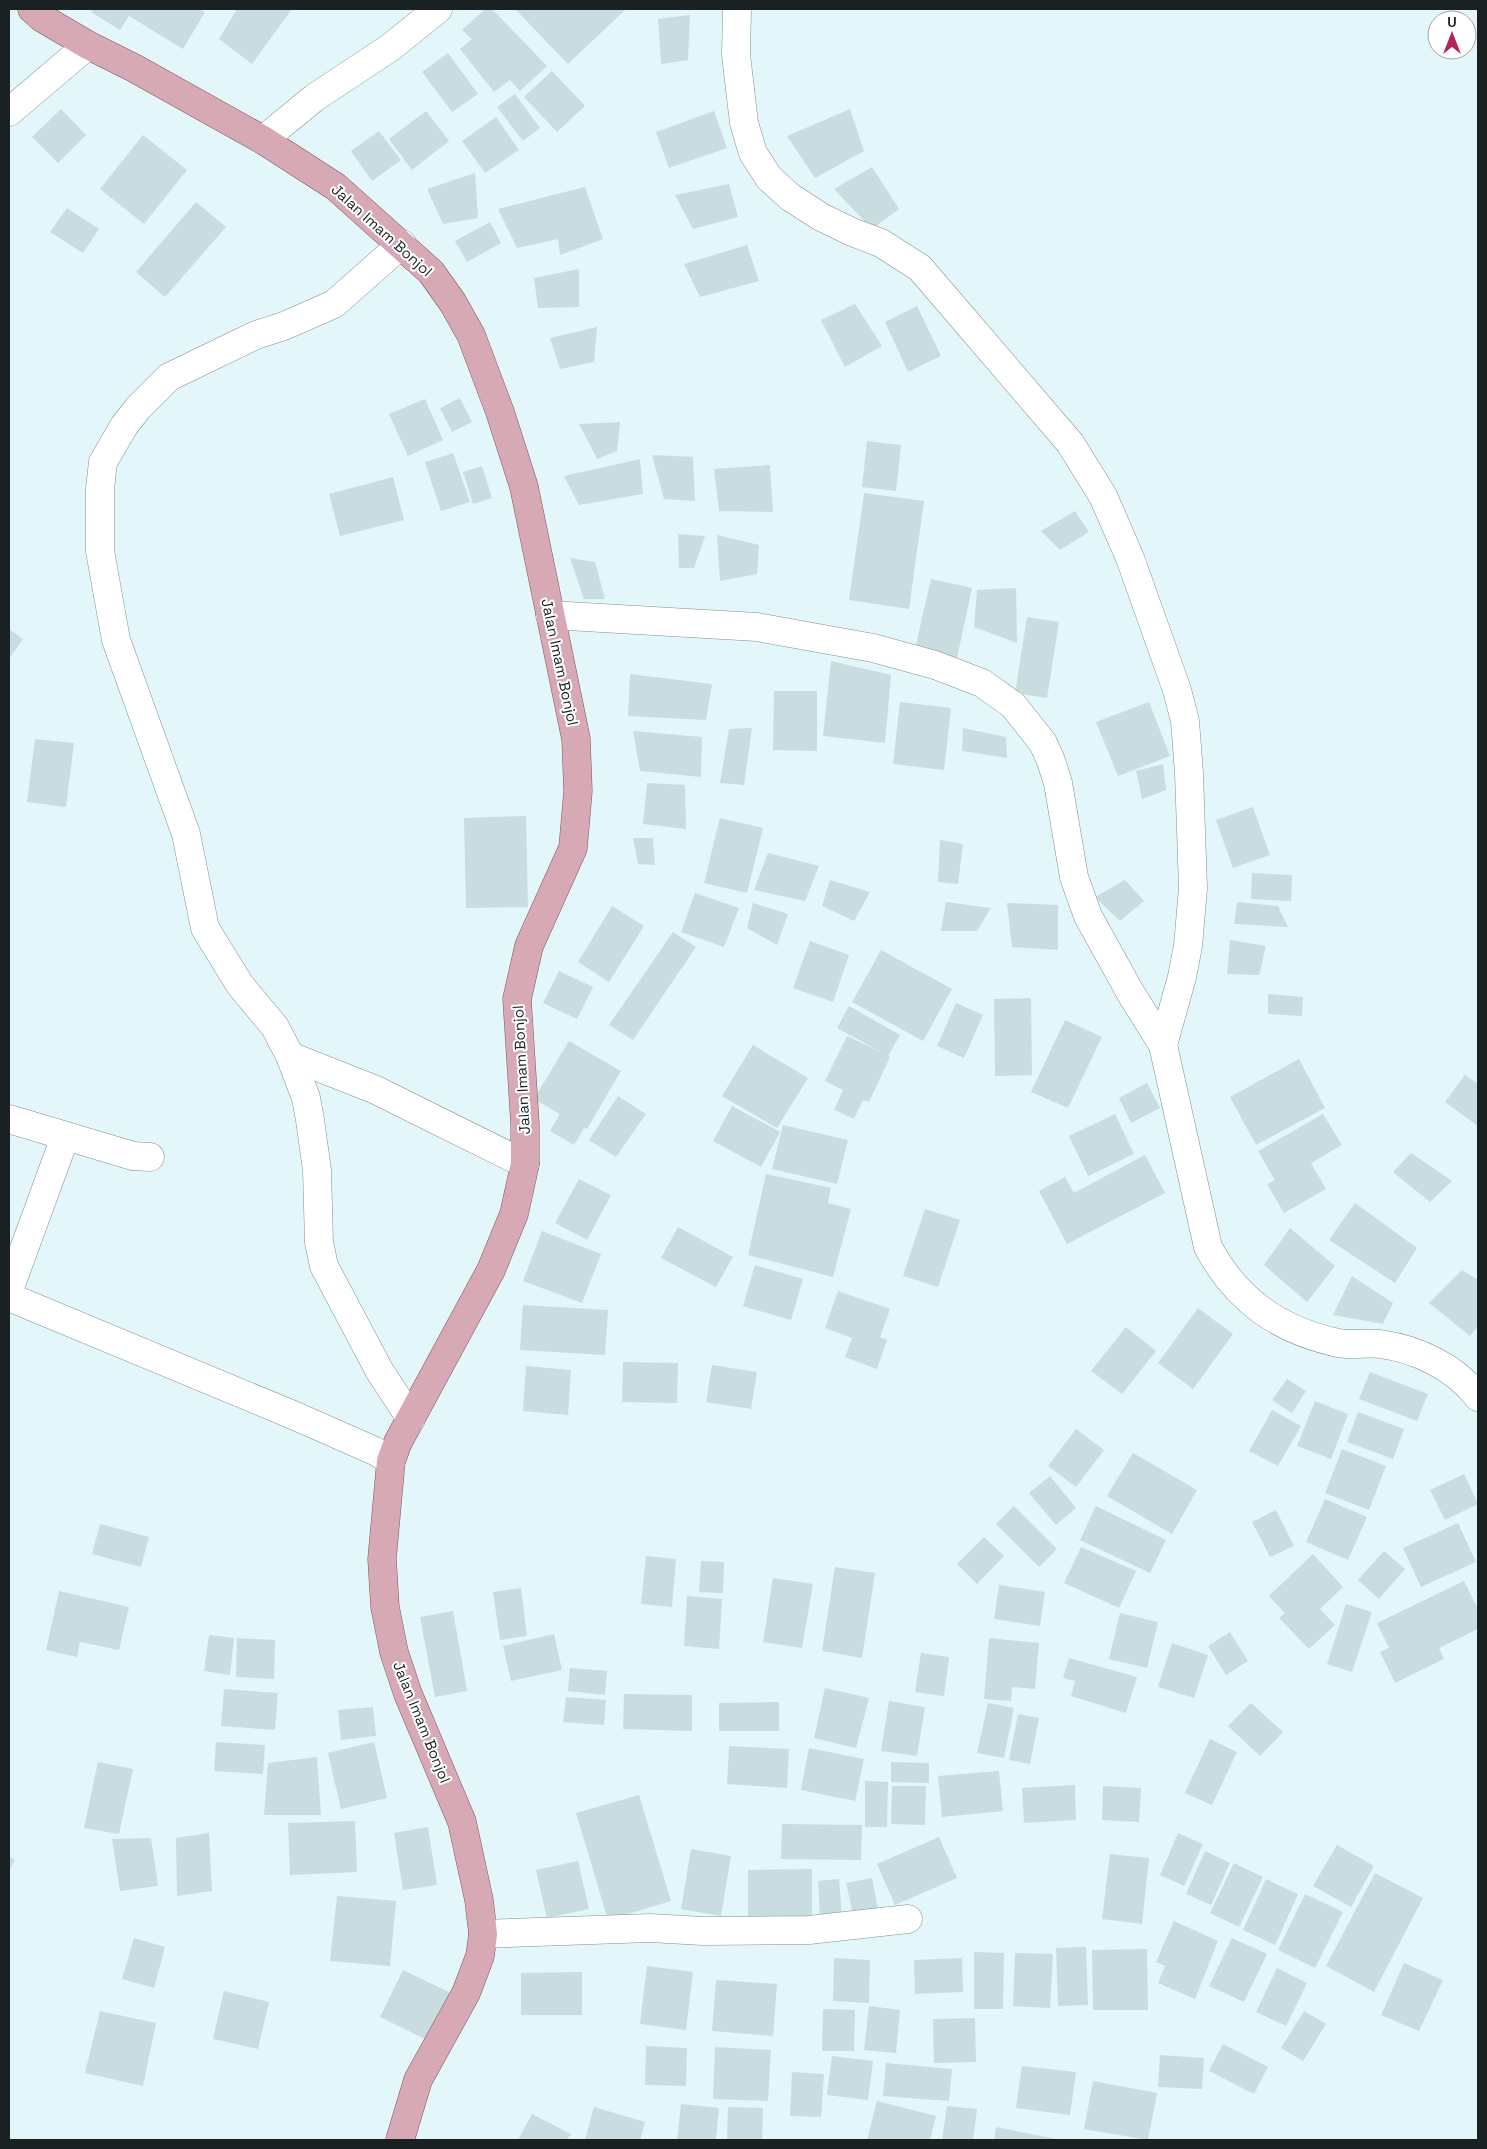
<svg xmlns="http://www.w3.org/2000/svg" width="1487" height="2149" font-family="'Space Grotesk',sans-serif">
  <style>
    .building { fill: #c9dce0 }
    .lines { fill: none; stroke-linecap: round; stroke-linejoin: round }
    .minor-casing { stroke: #7e9094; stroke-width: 29 }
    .major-casing { stroke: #825461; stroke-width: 29 }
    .minor { stroke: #fff; stroke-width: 28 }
    .major { stroke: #d6a9b4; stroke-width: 28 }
    .labels { text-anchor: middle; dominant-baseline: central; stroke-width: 4; stroke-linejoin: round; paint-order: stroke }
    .street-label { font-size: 15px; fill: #1a2123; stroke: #fff }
  </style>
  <rect width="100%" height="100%" fill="#e3f7fb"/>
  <!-- building -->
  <g class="building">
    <polygon points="93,9 199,9 205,12 183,49 129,16 120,30 91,12"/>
    <polygon points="237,9 292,9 252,64 219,39"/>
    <polygon points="485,9 492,9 547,66 520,91 510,80 494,92 460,49 472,39 462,30"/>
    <polygon points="515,9 626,9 568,64"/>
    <polygon points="690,15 688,60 661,64 658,19"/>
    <polygon points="448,53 478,94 452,112 422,72"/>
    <polygon points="552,71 585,106 557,132 524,97"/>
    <polygon points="515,94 540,128 523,141 497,107"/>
    <polygon points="61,109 86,135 58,163 32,137"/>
    <polygon points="850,109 864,151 815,178 787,136"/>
    <polygon points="426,111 449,141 412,170 389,139"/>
    <polygon points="714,111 727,148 669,168 656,132"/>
    <polygon points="496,117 519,150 485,173 462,141"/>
    <polygon points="379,131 401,160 372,181 351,151"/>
    <polygon points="143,135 187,170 144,224 100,189"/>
    <polygon points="872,167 899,209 872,229 834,189"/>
    <polygon points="475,173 478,218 443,224 427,189"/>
    <polygon points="729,184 738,217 693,229 675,195"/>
    <polygon points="585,187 603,239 560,255 558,239 517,248 498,209"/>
    <polygon points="196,202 226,227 165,297 136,272"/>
    <polygon points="67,208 99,229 83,253 50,232"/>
    <polygon points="490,222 501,243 467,262 455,241"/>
    <polygon points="747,245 759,281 700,297 684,264"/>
    <polygon points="579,269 579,307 538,308 534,278"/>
    <polygon points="855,304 882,346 845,367 821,320"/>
    <polygon points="917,306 941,356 908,372 885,322"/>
    <polygon points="597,327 594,362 560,369 550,338"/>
    <polygon points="460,398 472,422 452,432 440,408"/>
    <polygon points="425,399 443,440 408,456 389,414"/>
    <polygon points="620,422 617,451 597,459 579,424"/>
    <polygon points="867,441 901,445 896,491 862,487"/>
    <polygon points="453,453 470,502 441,511 425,462"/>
    <polygon points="652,455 693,457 695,501 664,499"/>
    <polygon points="640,459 643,494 579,505 564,476"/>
    <polygon points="770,465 773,512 719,511 714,469"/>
    <polygon points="482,466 492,498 473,504 463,472"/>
    <polygon points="393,477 404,520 340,536 329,494"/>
    <polygon points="864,493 924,501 909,609 849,600"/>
    <polygon points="1075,511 1089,532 1060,550 1041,531"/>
    <polygon points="678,534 705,536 694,568 679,568"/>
    <polygon points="717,535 759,545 757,574 720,581"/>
    <polygon points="570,558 595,562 605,599 584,599"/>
    <polygon points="931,579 972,588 957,658 915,649"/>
    <polygon points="1016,588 1017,643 974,627 977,590"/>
    <polygon points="1027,617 1059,622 1047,698 1015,693"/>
    <polygon points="9,629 23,639 9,659"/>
    <polygon points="831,661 891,675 885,743 823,736"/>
    <polygon points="630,674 712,684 706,720 628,716"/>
    <polygon points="774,691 817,691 817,751 773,750"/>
    <polygon points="900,702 951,708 944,770 893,764"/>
    <polygon points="1149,702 1170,756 1118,776 1096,722"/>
    <polygon points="752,728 744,785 720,783 729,729"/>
    <polygon points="963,728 1006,737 1007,758 962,751"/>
    <polygon points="633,731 702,737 701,777 640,771"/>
    <polygon points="35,739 74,743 66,807 27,802"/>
    <polygon points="1163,764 1166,790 1142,799 1136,771"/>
    <polygon points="647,783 685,785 686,829 643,824"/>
    <polygon points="1253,807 1270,855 1233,868 1216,820"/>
    <polygon points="526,816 528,907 466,908 464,818"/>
    <polygon points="720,818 763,828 747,893 704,883"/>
    <polygon points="633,838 653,838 655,865 638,864"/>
    <polygon points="940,840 963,844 958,884 938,882"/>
    <polygon points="768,853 819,866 805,901 754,890"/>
    <polygon points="1252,873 1292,875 1291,901 1251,899"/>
    <polygon points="830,880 870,892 854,921 822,906"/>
    <polygon points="1125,880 1144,901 1120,921 1095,897"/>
    <polygon points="695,893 739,908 724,947 681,932"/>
    <polygon points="946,902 991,908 977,931 941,931"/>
    <polygon points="1237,902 1278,906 1288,927 1234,924"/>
    <polygon points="753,903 788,914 777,945 747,928"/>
    <polygon points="1007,903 1058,905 1058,950 1012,947"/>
    <polygon points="612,906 644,926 609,982 578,962"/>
    <polygon points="673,932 696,947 633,1040 609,1025"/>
    <polygon points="1230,940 1266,946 1259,975 1227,974"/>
    <polygon points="810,941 849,955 833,1002 793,988"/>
    <polygon points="881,950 952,989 923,1041 852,1002"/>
    <polygon points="559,971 593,987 577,1019 543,1003"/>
    <polygon points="1268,994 1303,997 1302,1016 1268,1014"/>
    <polygon points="1031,998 1032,1075 995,1076 994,999"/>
    <polygon points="956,1003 983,1015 964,1058 937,1046"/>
    <polygon points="849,1006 900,1035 888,1056 890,1057 869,1102 863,1100 854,1119 834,1110 843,1090 825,1081 847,1036 883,1053 837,1028"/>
    <polygon points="1065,1020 1102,1037 1068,1108 1031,1092"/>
    <polygon points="569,1041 621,1071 587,1129 584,1128 574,1145 550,1131 560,1114 534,1099"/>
    <polygon points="753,1045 808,1078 777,1128 722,1096"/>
    <polygon points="1299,1059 1325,1108 1256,1145 1230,1097"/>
    <polygon points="1465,1075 1478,1084 1478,1126 1445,1102"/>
    <polygon points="1147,1083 1160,1108 1131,1123 1119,1098"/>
    <polygon points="618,1096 646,1114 616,1157 589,1140"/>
    <polygon points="732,1106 780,1132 761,1167 713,1141"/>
    <polygon points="1115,1114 1134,1154 1088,1176 1069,1136"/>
    <polygon points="1323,1114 1342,1145 1311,1163 1326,1189 1284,1213 1267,1184 1275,1180 1258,1151"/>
    <polygon points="783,1125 848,1140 837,1184 772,1169"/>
    <polygon points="1411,1153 1452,1181 1430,1202 1393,1172"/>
    <polygon points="1145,1155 1165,1193 1067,1244 1039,1191 1065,1177 1074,1193"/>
    <polygon points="766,1174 831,1188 828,1203 851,1209 833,1277 748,1255"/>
    <polygon points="579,1179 611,1195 587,1240 555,1223"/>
    <polygon points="1355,1203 1417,1248 1395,1283 1329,1240"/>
    <polygon points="925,1209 960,1220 938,1287 903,1276"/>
    <polygon points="678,1227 733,1257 716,1287 661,1258"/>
    <polygon points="1290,1228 1335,1266 1307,1302 1264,1265"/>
    <polygon points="542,1231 601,1254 582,1303 523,1281"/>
    <polygon points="755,1265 803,1279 791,1320 743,1306"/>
    <polygon points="1462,1270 1478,1280 1478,1326 1470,1336 1429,1303"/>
    <polygon points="1352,1276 1393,1303 1383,1324 1333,1315"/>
    <polygon points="838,1291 890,1309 880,1337 887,1340 877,1369 845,1357 852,1338 825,1328"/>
    <polygon points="523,1305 608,1310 605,1355 520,1350"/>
    <polygon points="1198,1308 1233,1334 1193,1389 1158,1363"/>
    <polygon points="1126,1327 1156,1351 1122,1394 1091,1371"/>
    <polygon points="623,1362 678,1363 677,1403 622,1402"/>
    <polygon points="712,1365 757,1372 751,1409 706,1402"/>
    <polygon points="526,1366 571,1370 568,1415 523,1411"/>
    <polygon points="1370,1372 1428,1394 1417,1421 1359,1399"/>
    <polygon points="1287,1379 1306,1391 1292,1413 1272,1400"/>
    <polygon points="1315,1401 1348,1414 1331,1459 1297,1446"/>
    <polygon points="1272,1410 1301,1426 1278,1466 1249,1451"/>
    <polygon points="1358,1412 1404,1429 1393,1459 1347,1442"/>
    <polygon points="1076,1429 1104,1450 1076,1487 1048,1466"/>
    <polygon points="1342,1449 1386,1466 1369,1510 1325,1493"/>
    <polygon points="1133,1453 1197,1490 1172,1534 1107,1496"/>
    <polygon points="1464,1474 1478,1504 1445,1520 1430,1490"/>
    <polygon points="1050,1476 1076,1508 1056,1525 1029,1493"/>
    <polygon points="1325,1499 1367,1517 1348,1560 1306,1542"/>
    <polygon points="1014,1506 1057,1549 1039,1567 996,1524"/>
    <polygon points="1096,1506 1166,1540 1150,1573 1080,1540"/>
    <polygon points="1276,1510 1294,1546 1270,1557 1252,1522"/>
    <polygon points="1458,1523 1476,1562 1421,1587 1403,1548"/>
    <polygon points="100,1524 149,1537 141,1567 92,1554"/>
    <polygon points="984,1537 1004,1556 977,1584 957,1564"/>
    <polygon points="1081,1547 1136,1571 1119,1608 1064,1583"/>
    <polygon points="1384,1551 1405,1569 1379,1599 1358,1580"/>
    <polygon points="1313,1554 1343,1587 1320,1609 1335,1625 1309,1649 1279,1618 1285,1613 1269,1596"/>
    <polygon points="646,1556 676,1559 672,1607 641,1604"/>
    <polygon points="701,1561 724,1562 723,1593 699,1592"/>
    <polygon points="835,1567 875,1573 862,1658 822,1651"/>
    <polygon points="773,1578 813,1584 802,1648 763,1642"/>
    <polygon points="1464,1581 1478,1609 1478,1629 1439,1648 1444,1659 1395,1683 1380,1652 1389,1648 1377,1623"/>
    <polygon points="999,1585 1045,1592 1040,1626 994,1619"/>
    <polygon points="521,1588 527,1636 500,1640 493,1592"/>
    <polygon points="59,1591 129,1607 119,1650 80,1642 77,1657 46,1650"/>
    <polygon points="687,1596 722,1599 719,1649 684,1646"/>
    <polygon points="1346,1604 1372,1612 1352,1672 1327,1664"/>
    <polygon points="453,1611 467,1691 435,1697 420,1617"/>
    <polygon points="1120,1613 1158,1622 1147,1668 1109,1659"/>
    <polygon points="1230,1632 1248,1661 1226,1675 1208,1646"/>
    <polygon points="554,1634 562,1670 511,1681 503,1646"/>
    <polygon points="209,1635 234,1638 230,1675 204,1671"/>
    <polygon points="237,1638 275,1640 274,1679 236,1677"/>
    <polygon points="989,1638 1039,1643 1035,1689 1012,1687 1011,1701 984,1699"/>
    <polygon points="1172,1643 1208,1655 1194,1698 1158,1687"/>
    <polygon points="921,1653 949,1657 944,1696 915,1692"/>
    <polygon points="1069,1658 1137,1677 1126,1713 1071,1696 1075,1681 1063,1678"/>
    <polygon points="570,1668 607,1671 605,1695 568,1691"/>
    <polygon points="825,1688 869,1698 856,1748 814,1738"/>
    <polygon points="224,1689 278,1693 275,1730 221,1726"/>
    <polygon points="624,1694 692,1695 692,1731 623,1729"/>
    <polygon points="566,1697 606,1700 604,1725 563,1722"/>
    <polygon points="889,1701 925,1707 917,1756 881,1751"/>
    <polygon points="779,1702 779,1731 719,1731 719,1703"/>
    <polygon points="988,1703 1014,1708 1004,1758 977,1753"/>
    <polygon points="1251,1703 1283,1732 1260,1756 1228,1726"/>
    <polygon points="373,1707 376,1736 341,1740 338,1710"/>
    <polygon points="1018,1714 1039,1718 1030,1764 1009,1760"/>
    <polygon points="1210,1739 1237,1752 1212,1805 1185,1793"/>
    <polygon points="216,1742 265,1745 263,1774 214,1771"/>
    <polygon points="374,1742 387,1798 341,1809 328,1753"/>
    <polygon points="729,1746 789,1749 787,1788 727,1784"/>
    <polygon points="809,1748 864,1759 855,1801 801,1790"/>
    <polygon points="317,1757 321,1815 264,1815 268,1763"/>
    <polygon points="98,1762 133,1769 119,1834 84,1828"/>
    <polygon points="891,1762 929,1763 929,1783 891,1782"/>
    <polygon points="999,1771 1003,1811 942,1817 938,1776"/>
    <polygon points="865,1781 888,1782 887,1827 865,1827"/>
    <polygon points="1075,1785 1076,1820 1024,1823 1022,1788"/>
    <polygon points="892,1786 926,1786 925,1825 891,1824"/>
    <polygon points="1103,1786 1141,1788 1139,1822 1102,1820"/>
    <polygon points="639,1795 671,1901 608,1920 576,1813"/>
    <polygon points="355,1821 357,1872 290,1875 288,1823"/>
    <polygon points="782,1824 862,1825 861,1860 781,1859"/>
    <polygon points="428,1827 437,1885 403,1890 394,1833"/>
    <polygon points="209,1833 212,1891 177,1896 176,1838"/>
    <polygon points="1178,1833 1203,1844 1184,1886 1160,1875"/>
    <polygon points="939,1837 957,1878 895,1905 877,1864"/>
    <polygon points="151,1838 158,1886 120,1891 112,1839"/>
    <polygon points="1337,1845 1374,1866 1351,1907 1313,1886"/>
    <polygon points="691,1849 731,1856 721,1916 681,1909"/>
    <polygon points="1205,1851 1230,1863 1211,1905 1186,1894"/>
    <polygon points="1110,1854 1149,1858 1142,1924 1102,1919"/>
    <polygon points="9,1856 15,1860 9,1871"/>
    <polygon points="578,1861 589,1909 547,1918 536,1870"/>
    <polygon points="1234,1863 1263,1877 1239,1927 1210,1913"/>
    <polygon points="812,1869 812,1928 748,1929 748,1870"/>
    <polygon points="1375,1873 1423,1898 1374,1992 1326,1966"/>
    <polygon points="872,1878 879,1914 854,1919 846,1883"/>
    <polygon points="839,1879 842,1917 820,1919 818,1881"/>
    <polygon points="1266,1879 1298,1894 1275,1945 1243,1930"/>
    <polygon points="1305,1894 1343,1912 1315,1968 1278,1950"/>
    <polygon points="337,1896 396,1901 390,1966 330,1961"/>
    <polygon points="1174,1921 1218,1941 1195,1999 1158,1983 1165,1966 1156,1962"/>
    <polygon points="134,1938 165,1947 154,1988 122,1979"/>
    <polygon points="1232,1938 1267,1954 1244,2002 1209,1986"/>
    <polygon points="1086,1947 1088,2005 1058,2006 1056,1948"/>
    <polygon points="1147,1949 1148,2010 1093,2010 1092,1950"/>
    <polygon points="974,1952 1004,1953 1003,2009 974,2009"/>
    <polygon points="1015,1953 1053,1954 1050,2008 1013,2006"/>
    <polygon points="834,1958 870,1960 869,2003 833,2001"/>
    <polygon points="962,1958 963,1992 915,1994 914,1960"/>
    <polygon points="1404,1963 1443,1980 1419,2031 1381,2015"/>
    <polygon points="647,1966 693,1972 686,2030 640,2024"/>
    <polygon points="1277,1968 1307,1983 1286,2026 1256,2012"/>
    <polygon points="403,1970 455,1995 431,2042 380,2017"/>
    <polygon points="582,1972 582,2015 521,2015 521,1973"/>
    <polygon points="716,1980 777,1984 773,2036 712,2031"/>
    <polygon points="224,1991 269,2002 258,2049 213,2039"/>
    <polygon points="869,2006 900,2010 896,2053 864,2050"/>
    <polygon points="823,2009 855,2010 854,2051 822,2051"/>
    <polygon points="100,2011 156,2023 143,2086 85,2073"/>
    <polygon points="1304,2011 1326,2024 1303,2061 1281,2048"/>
    <polygon points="975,2018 976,2062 934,2063 933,2019"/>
    <polygon points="1223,2044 1268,2067 1254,2094 1209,2071"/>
    <polygon points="646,2046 687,2048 686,2086 645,2085"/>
    <polygon points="715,2047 771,2050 768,2101 713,2099"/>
    <polygon points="1160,2055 1204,2058 1202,2089 1158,2087"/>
    <polygon points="832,2056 873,2061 868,2100 827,2095"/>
    <polygon points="886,2063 952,2069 949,2101 883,2096"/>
    <polygon points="1022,2066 1076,2072 1070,2115 1016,2108"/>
    <polygon points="792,2072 824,2074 821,2117 790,2116"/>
    <polygon points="1093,2081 1157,2093 1148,2140 1084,2129"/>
    <polygon points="877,2101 936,2116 930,2140 867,2140"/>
    <polygon points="681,2104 719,2108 716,2140 677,2140"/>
    <polygon points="947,2106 977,2109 973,2140 942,2140"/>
    <polygon points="594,2107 645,2122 640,2140 585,2140"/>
    <polygon points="728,2107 763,2108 762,2140 727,2140"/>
    <polygon points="532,2114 571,2134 567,2140 518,2140"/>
    <polygon points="996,2127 1056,2139 1056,2140 994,2140"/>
  </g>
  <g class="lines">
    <!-- minor casing -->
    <g class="minor-casing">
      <g id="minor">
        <polyline points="737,9 736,55 744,123 753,153 769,178 790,197 821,217 852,232 881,243 920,268 1070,443 1103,496 1130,558 1177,690 1185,721 1189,773 1193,888 1188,946 1182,977 1163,1045"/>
        <polyline points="9,112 88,45"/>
        <polyline points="263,140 314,98 391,47 438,9"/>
        <polyline points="402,244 334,304 284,326 256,335 169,377 138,408 124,426 103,462 100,489 100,551 116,640 186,834 205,928 240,985 275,1027 290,1056 306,1098 310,1120 317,1170 319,1242 324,1266 379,1370 411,1419"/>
        <path d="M550,615L757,627L873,648L935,665L982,683L1013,705L1043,743L1051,761L1058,783L1074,877L1088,916L1130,992L1163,1045L1208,1247C1237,1301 1279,1330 1338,1343C1352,1346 1366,1342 1380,1344C1417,1349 1455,1367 1478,1397"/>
        <polyline points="290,1056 376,1090 525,1164"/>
        <polyline points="9,1119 133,1156 150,1157"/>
        <polyline points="9,1290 65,1137"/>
        <polyline points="9,1297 293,1415 377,1452 391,1461"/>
        <polyline points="483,1934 650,1928 703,1931 809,1930 908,1919"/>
      </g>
    </g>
    <!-- major casing -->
    <g class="major-casing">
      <polyline id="major" points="32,9 42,18 88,45 134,68 263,140 336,187 431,272 453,303 471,335 500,412 524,487 576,739 578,791 573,848 529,946 517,999 525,1124 525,1164 514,1214 491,1270 398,1442 391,1461 382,1559 385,1607 394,1652 408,1694 462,1822 479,1900 483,1934 480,1956 466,1993 418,2080 400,2140"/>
    </g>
    <!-- minor -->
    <use href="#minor" class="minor"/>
    <!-- major -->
    <use href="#major" class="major"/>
  </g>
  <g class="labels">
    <!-- street labels -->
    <g class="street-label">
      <text transform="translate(382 230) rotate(42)">Jalan Imam Bonjol</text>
      <text transform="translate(560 662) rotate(78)">Jalan Imam Bonjol</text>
      <text transform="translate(521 1070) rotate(-93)">Jalan Imam Bonjol</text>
      <text transform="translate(422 1722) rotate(68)">Jalan Imam Bonjol</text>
    </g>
  </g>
  <!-- border -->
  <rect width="1487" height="2149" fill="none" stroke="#1a2123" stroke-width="20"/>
  <!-- north arrow -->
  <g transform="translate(1452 35)"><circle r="24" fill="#ffffff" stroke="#a3a6a7"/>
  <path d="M0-4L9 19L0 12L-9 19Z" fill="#b3255a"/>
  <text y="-8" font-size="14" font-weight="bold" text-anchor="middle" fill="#1a2123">U</text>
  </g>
</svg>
